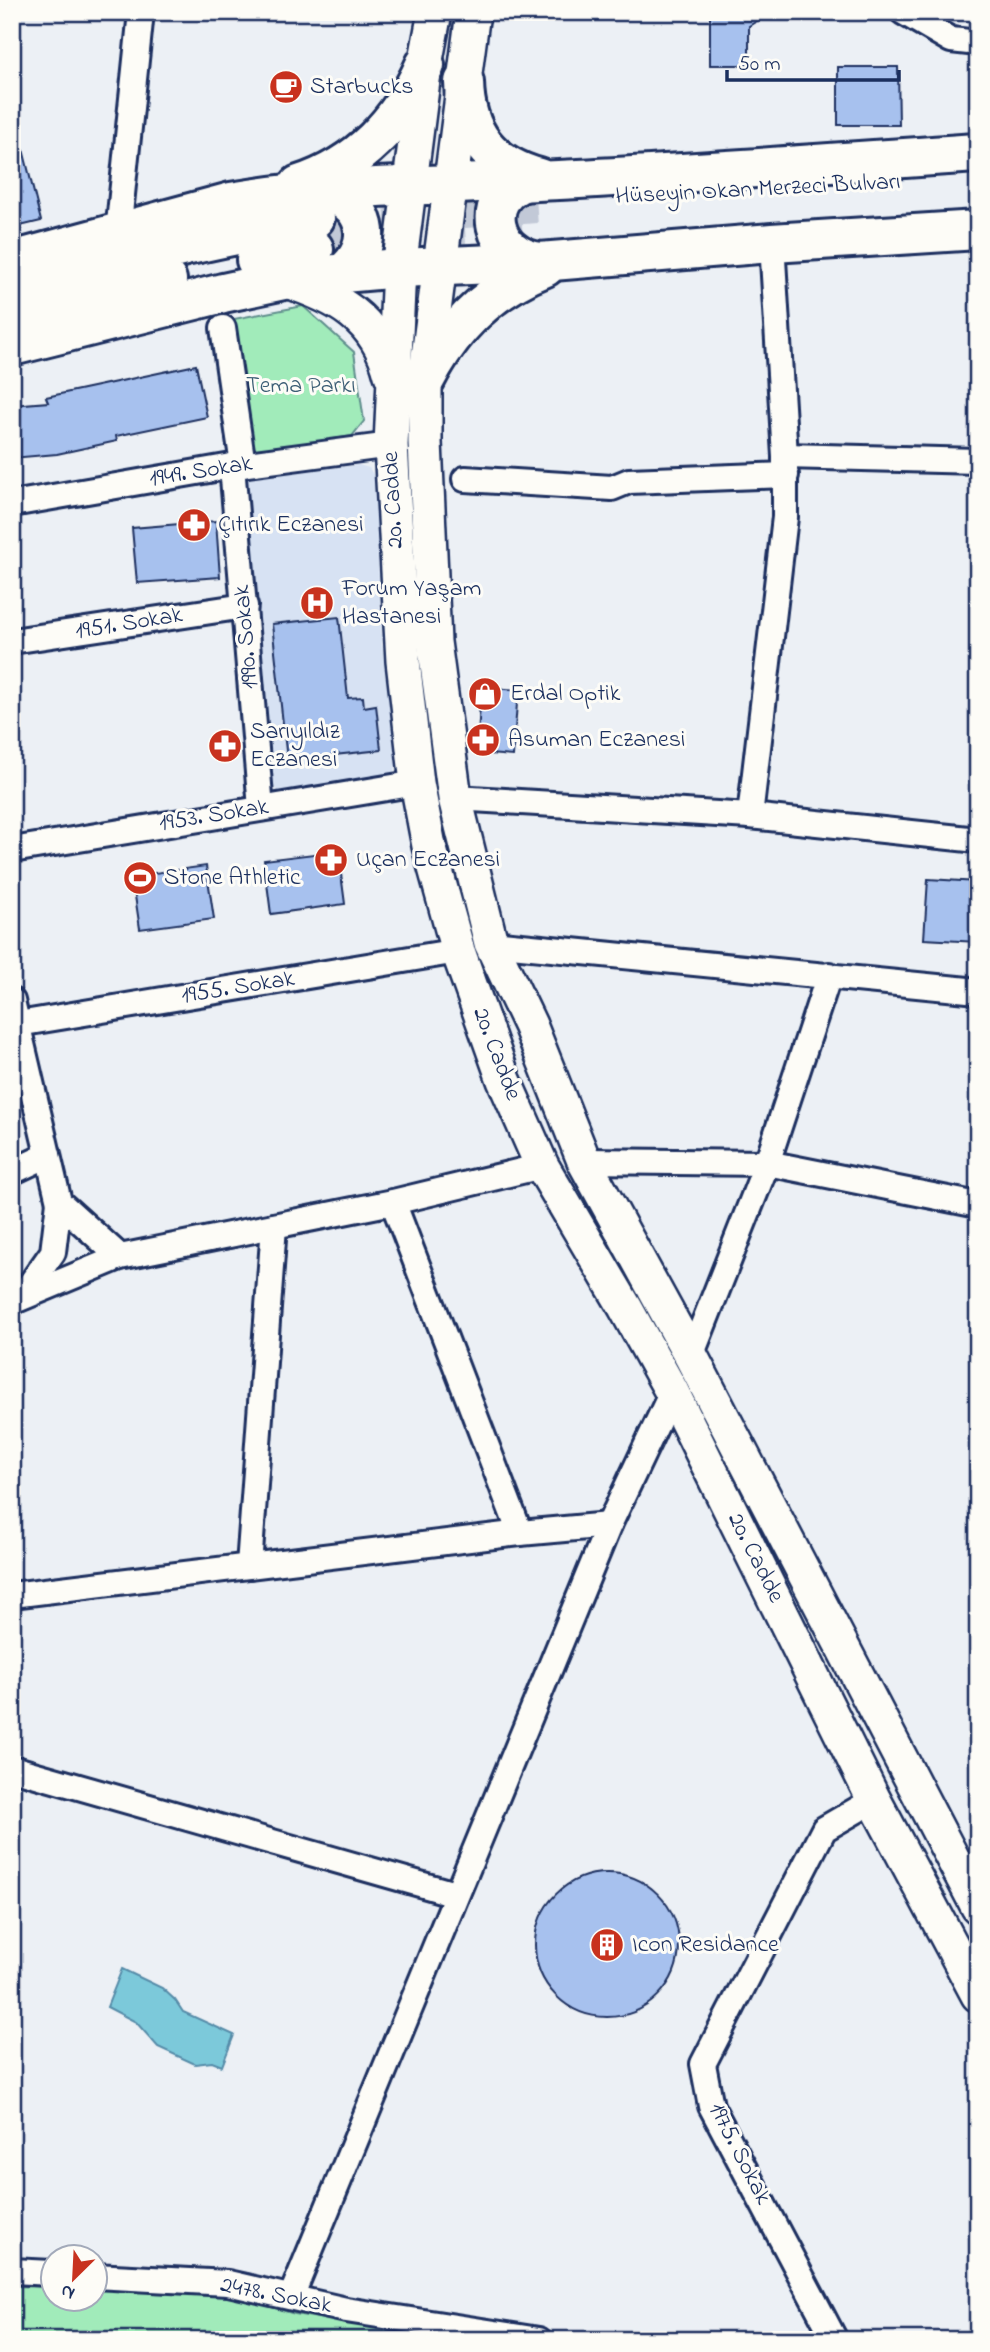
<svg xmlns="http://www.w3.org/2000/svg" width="990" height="2352" font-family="'Indie Flower',sans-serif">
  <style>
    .built { fill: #d7e2f3 }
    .green { fill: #a1ebba; stroke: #5e8d8c; stroke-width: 2 }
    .water { fill: #7cc9da; stroke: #558ba8; stroke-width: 2 }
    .building { fill: #a7c1ee; stroke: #1b2f5e; stroke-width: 2 }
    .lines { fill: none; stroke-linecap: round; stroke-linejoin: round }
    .primary-tunnel { stroke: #c2c9d7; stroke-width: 38; stroke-dasharray: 38 19; stroke-linecap: butt }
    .street-casing { stroke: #1b2f5e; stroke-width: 30 }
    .secondary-casing { stroke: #1b2f5e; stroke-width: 38 }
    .primary-casing { stroke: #1b2f5e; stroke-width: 44 }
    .street { stroke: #fdfcf7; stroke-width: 24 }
    .secondary { stroke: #fdfcf7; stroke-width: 33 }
    .primary { stroke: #fdfcf7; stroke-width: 38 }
    .labels { text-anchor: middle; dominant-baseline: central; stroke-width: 6; stroke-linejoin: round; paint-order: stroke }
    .poi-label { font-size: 24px; fill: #1b2f5e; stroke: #fdfcf7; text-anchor: start }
    .street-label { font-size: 24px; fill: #1b2f5e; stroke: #fdfcf7 }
    .park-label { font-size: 24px; fill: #3c5e75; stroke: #fdfcf7 }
  </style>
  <rect width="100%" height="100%" fill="#ecf0f5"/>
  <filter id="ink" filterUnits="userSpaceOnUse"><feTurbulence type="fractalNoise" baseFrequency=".0143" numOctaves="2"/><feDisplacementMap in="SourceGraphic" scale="14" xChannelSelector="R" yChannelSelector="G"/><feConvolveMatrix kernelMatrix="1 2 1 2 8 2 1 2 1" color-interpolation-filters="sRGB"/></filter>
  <g filter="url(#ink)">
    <!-- built -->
    <polygon class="built" points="359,465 369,468 374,476 382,644 396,765 393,773 278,791 273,786 242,481 246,478"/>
    <!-- green -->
    <g class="green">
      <polygon points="303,306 354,352 364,421 352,436 253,452 234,319"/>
      <polygon points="12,2286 52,2287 52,2300 94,2300 95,2288 224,2293 295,2314 448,2340 73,2340 39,2336 31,2340 12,2340"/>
    </g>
    <!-- water -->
    <polygon class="water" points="122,1969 162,1988 175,2000 183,2012 234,2035 222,2066 212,2062 195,2064 158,2047 136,2022 107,2007"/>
    <!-- building -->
    <g class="building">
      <polygon points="710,12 771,12 749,26 749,65 710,65"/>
      <polygon points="838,67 898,67 899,125 838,125"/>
      <polygon points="19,133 41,221 12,228 12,134"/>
      <polygon points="196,365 207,417 116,436 117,441 57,454 12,458 12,405 48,402 46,397"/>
      <polygon points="216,521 220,577 137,583 132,528"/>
      <polygon points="339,617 348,698 363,697 364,707 376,705 381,750 287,760 272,624"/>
      <polygon points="481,687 518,690 513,756 477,753"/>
      <polygon points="338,851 345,904 271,914 264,860"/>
      <polygon points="206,866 214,919 140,929 132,876"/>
      <polygon points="928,879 978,882 978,942 924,939"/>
      <circle cx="607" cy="1945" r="72"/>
    </g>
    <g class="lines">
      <!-- primary-tunnel -->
      <g class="primary-tunnel">
        <polyline points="328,218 539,204"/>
        <polyline points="314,249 541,236"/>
      </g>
      <!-- street casing -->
      <g class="street-casing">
        <g id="street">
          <polyline points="903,12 951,40 978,43"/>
          <polyline points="118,233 141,12"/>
          <polyline points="223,328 243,465"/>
          <polyline points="785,456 978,461"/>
          <polyline points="232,466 261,808"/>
          <polyline points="465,479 612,488 629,481 786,475"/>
          <polyline points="12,504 232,466 391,445"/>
          <polyline points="12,641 245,606"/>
          <polyline points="455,798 750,816 978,840"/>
          <polyline points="750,816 785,517 785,456 772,243"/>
          <polyline points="12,850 417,783"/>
          <polyline points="491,943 978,991"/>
          <polyline points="12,1001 59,1202 120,1257"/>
          <polyline points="18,1024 458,951"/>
          <polyline points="584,1161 767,1163 978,1205"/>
          <polyline points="12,1172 48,1155"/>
          <polyline points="393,1202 520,1533"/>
          <polyline points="22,1296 53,1252 59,1202"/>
          <polyline points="12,1302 120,1257 393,1202 542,1166"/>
          <polyline points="691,1356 767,1163 829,975"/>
          <polyline points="249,1566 274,1226"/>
          <polyline points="12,1595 520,1533 609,1525"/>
          <polyline points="12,1768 455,1894"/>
          <polyline points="12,2271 52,2273"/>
          <polyline points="94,2276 228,2283 346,2310 539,2340"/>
          <polyline points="291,2297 609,1525 672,1392"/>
          <polyline points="835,2340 711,2106 703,2064 824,1829 874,1800"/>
        </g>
      </g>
      <!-- secondary casing -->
      <g class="secondary-casing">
        <g id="secondary">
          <polyline points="435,12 425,65 399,268 391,445 403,661 417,783 429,846 458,951 504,1080 542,1166 625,1307 672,1392 874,1800 978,1995"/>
          <polyline points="473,12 425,380 425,442 434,642 455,798 491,943 530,1025 584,1161 691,1356 978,1907"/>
          <path d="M284,280C336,297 377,317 391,375"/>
        </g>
      </g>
      <!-- primary casing -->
      <g class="primary-casing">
        <g id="primary">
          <path d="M464,82C465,133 490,165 539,178"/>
          <path d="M525,181C477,198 492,257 540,262"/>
          <path d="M299,185C358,166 400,122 425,65"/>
          <path d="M323,192C368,199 378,246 343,273"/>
          <polyline points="256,260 314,249"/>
          <path d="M12,261L231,202C339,183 450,186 559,180C699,173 838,162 978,153"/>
          <polyline points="20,286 185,246 315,218"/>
          <polyline points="12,317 167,280"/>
          <polyline points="12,346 223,293 284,280 343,273 399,268 540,262 772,243 978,230"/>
          <path d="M425,380C452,327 490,289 545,267"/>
        </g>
      </g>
      <!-- street -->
      <use href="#street" class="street"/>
      <!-- secondary -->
      <use href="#secondary" class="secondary"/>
      <!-- primary -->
      <use href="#primary" class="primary"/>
    </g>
  </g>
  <!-- icons -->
  <defs>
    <g id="cafe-disc" transform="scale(1.75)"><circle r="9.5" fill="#c8321e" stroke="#fdfcf7"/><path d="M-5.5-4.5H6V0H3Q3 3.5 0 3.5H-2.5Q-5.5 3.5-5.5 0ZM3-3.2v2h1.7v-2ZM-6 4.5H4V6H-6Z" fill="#fff"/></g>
    <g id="pharmacy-disc" transform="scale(1.75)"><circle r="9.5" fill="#c8321e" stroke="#fdfcf7"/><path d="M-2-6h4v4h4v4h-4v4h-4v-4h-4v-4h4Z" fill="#fff"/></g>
    <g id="hospital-disc" transform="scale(1.75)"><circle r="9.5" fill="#c8321e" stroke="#fdfcf7"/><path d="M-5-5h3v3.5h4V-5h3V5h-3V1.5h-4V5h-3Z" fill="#fff"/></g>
    <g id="shop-disc" transform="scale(1.75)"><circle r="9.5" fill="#c8321e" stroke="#fdfcf7"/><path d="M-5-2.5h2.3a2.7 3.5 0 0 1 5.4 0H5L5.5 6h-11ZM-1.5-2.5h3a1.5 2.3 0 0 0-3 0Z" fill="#fff"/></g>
    <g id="stadium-disc" transform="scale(1.75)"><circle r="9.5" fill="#c8321e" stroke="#fdfcf7"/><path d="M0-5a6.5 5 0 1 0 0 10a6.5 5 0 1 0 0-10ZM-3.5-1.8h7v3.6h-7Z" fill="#fff"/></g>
    <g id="building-disc" transform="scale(1.75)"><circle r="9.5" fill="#c8321e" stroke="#fdfcf7"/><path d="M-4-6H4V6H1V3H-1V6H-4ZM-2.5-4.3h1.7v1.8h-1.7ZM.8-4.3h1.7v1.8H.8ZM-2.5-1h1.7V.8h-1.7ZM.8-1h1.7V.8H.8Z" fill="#fff"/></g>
  </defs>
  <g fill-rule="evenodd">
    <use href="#cafe-disc" x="286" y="87"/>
    <use href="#pharmacy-disc" x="194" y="525"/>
    <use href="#hospital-disc" x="317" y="603"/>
    <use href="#shop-disc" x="485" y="694"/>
    <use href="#pharmacy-disc" x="483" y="740"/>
    <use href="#pharmacy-disc" x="225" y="746"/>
    <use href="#pharmacy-disc" x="331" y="860"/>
    <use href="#stadium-disc" x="140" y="878"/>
    <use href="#building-disc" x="607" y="1945"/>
  </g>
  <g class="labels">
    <!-- poi labels -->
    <g class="poi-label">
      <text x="310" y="87">Starbucks</text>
      <text x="218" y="525">Çıtırık Eczanesi</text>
      <text x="342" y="589">Forum Yaşam<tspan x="342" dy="28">Hastanesi</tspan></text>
      <text x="510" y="694">Erdal Optik</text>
      <text x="250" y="732">Sarıyıldız<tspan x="250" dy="28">Eczanesi</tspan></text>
      <text x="508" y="740">Asuman Eczanesi</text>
      <text x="356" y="860">Uçan Eczanesi</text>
      <text x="164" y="878">Stone Athletic</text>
      <text x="632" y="1945">Icon Residance</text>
    </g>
    <!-- street labels -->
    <g class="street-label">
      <text transform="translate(758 190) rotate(-3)">Hüseyin Okan Merzeci Bulvarı</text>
      <text transform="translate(201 472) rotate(-9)">1949. Sokak</text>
      <text transform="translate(394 500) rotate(-93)">20. Cadde</text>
      <text transform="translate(129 624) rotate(-9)">1951. Sokak</text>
      <text transform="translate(247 637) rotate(-95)">1990. Sokak</text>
      <text transform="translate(214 816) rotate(-9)">1953. Sokak</text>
      <text transform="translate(238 988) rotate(-9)">1955. Sokak</text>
      <text transform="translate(496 1054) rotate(69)">20. Cadde</text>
      <text transform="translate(755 1558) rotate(63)">20. Cadde</text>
      <text transform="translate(739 2154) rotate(63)">1975. Sokak</text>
      <text transform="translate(276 2296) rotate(11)">2478. Sokak</text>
    </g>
    <!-- park labels -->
    <g class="park-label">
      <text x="301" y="386">Tema Parkı</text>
    </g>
  </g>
  <!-- margin -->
  <rect width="990" height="2352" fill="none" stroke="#fdfcf7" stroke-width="42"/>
  <rect x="21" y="21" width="948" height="2310" fill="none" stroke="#1b2f5e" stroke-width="2.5" filter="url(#ink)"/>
  <!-- north arrow -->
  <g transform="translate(74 2278) rotate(204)"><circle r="33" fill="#fdfcf7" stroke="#a3aaba" stroke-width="2"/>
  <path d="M0-5L12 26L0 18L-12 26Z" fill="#c8321e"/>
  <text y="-10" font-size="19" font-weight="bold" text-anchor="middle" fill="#1b2f5e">N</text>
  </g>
  <!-- scale -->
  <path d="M727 70v10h172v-10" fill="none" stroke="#1b2f5e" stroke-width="3.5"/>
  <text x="738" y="70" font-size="21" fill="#1b2f5e" stroke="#fdfcf7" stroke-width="5" paint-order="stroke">50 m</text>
</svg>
